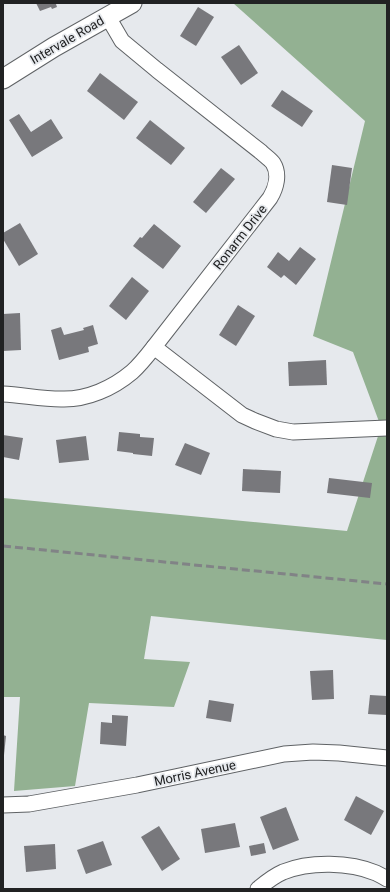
<svg xmlns="http://www.w3.org/2000/svg" width="390" height="892" font-family="Roboto,sans-serif">
  <style>
    .forest { fill: #93b192 }
    .building { fill: #78787c }
    .lines { fill: none; stroke-linecap: round; stroke-linejoin: round }
    .minor-casing { stroke: #5f6265; stroke-width: 17 }
    .tertiary-casing { stroke: #5f6265; stroke-width: 21 }
    .minor { stroke: #fff; stroke-width: 15 }
    .tertiary { stroke: #fff; stroke-width: 19 }
    .rail { stroke: #818386; stroke-width: 3; stroke-dasharray: 8 4; stroke-linecap: butt }
    .labels { text-anchor: middle; dominant-baseline: central; stroke-width: 3.5; stroke-linejoin: round; paint-order: stroke }
    .street-label { font-size: 13px; fill: #212223; stroke: #e6e9ed }
  </style>
  <rect width="100%" height="100%" fill="#e6e9ed"/>
  <!-- forest -->
  <polygon class="forest" points="233,3 387,3 387,640 151,616 144,659 190,662 174,707 89,703 75,786 14,791 20,697 3,697 3,498 347,531 381,427 353,352 313,336 365,121"/>
  <!-- building -->
  <g class="building">
    <polygon points="36,3 58,3 56,4 57,7 52,9 51,7 40,11"/>
    <polygon points="198,7 214,17 196,46 180,36"/>
    <polygon points="239,45 258,73 241,85 221,57"/>
    <polygon points="100,73 138,102 124,120 87,91"/>
    <polygon points="282,90 313,111 302,127 271,106"/>
    <polygon points="19,114 31,132 51,119 63,138 32,157 9,120"/>
    <polygon points="150,120 185,148 171,165 136,138"/>
    <polygon points="332,165 352,168 347,205 327,202"/>
    <polygon points="221,168 235,179 206,213 193,202"/>
    <polygon points="20,223 38,254 19,266 3,239 3,233"/>
    <polygon points="154,224 181,246 163,269 133,246 140,237 142,238"/>
    <polygon points="300,247 316,259 296,285 284,275 281,278 267,267 278,252 289,261"/>
    <polygon points="132,277 149,291 126,320 109,306"/>
    <polygon points="238,305 255,316 236,346 219,335"/>
    <polygon points="20,313 21,350 3,351 3,314"/>
    <polygon points="93,325 98,344 88,347 89,352 59,360 51,330 61,327 64,335 84,330 83,328"/>
    <polygon points="326,360 327,385 289,386 288,362"/>
    <polygon points="119,432 140,434 140,437 154,438 152,456 133,454 133,453 117,451"/>
    <polygon points="3,435 23,438 19,460 3,457"/>
    <polygon points="86,436 89,460 59,463 56,440"/>
    <polygon points="185,443 210,453 201,475 175,465"/>
    <polygon points="243,469 281,471 280,493 242,491"/>
    <polygon points="329,478 372,483 370,498 327,493"/>
    <polygon points="333,670 334,699 312,700 310,671"/>
    <polygon points="370,695 387,696 387,715 368,714"/>
    <polygon points="209,700 234,704 231,722 206,718"/>
    <polygon points="112,715 128,716 126,746 100,744 101,722 112,723"/>
    <polygon points="3,735 6,736 4,755 3,755"/>
    <polygon points="356,796 384,811 371,835 344,820"/>
    <polygon points="286,807 299,840 273,850 260,817"/>
    <polygon points="235,823 240,847 205,853 201,829"/>
    <polygon points="159,826 180,859 162,871 141,837"/>
    <polygon points="103,841 112,865 86,874 77,850"/>
    <polygon points="264,843 266,853 251,856 249,846"/>
    <polygon points="55,844 56,869 26,872 24,846"/>
  </g>
  <g class="lines">
    <!-- minor casing -->
    <g class="minor-casing">
      <g id="minor">
        <polyline points="154,347 242,415 255,421 276,429 293,432 387,428"/>
        <path d="M3,394C22,395 42,399 61,399C87,400 113,388 132,372C140,365 147,356 154,347L270,198C276,188 280,174 273,163C270,159 264,155 261,152L157,70L122,41L108,17"/>
        <polyline points="3,805 29,804 137,785 284,754 313,752 339,753 387,758"/>
        <path d="M258,889C265,883 274,876 283,872C310,861 350,862 376,873C380,875 384,877 387,879"/>
      </g>
    </g>
    <!-- tertiary casing -->
    <g class="tertiary-casing">
      <polyline id="tertiary" points="3,79 54,47 132,3"/>
    </g>
    <!-- minor -->
    <use href="#minor" class="minor"/>
    <!-- tertiary -->
    <use href="#tertiary" class="tertiary"/>
    <!-- rail -->
    <polyline class="rail" points="3,546 387,584"/>
  </g>
  <g class="labels">
    <!-- street labels -->
    <g class="street-label">
      <text transform="translate(67 40) rotate(-30)">Intervale Road</text>
      <text transform="translate(240 237) rotate(-52)">Ronarm Drive</text>
      <text transform="translate(195 773) rotate(-12)">Morris Avenue</text>
    </g>
  </g>
  <!-- border -->
  <rect width="390" height="892" fill="none" stroke="#212223" stroke-width="8"/>
</svg>
